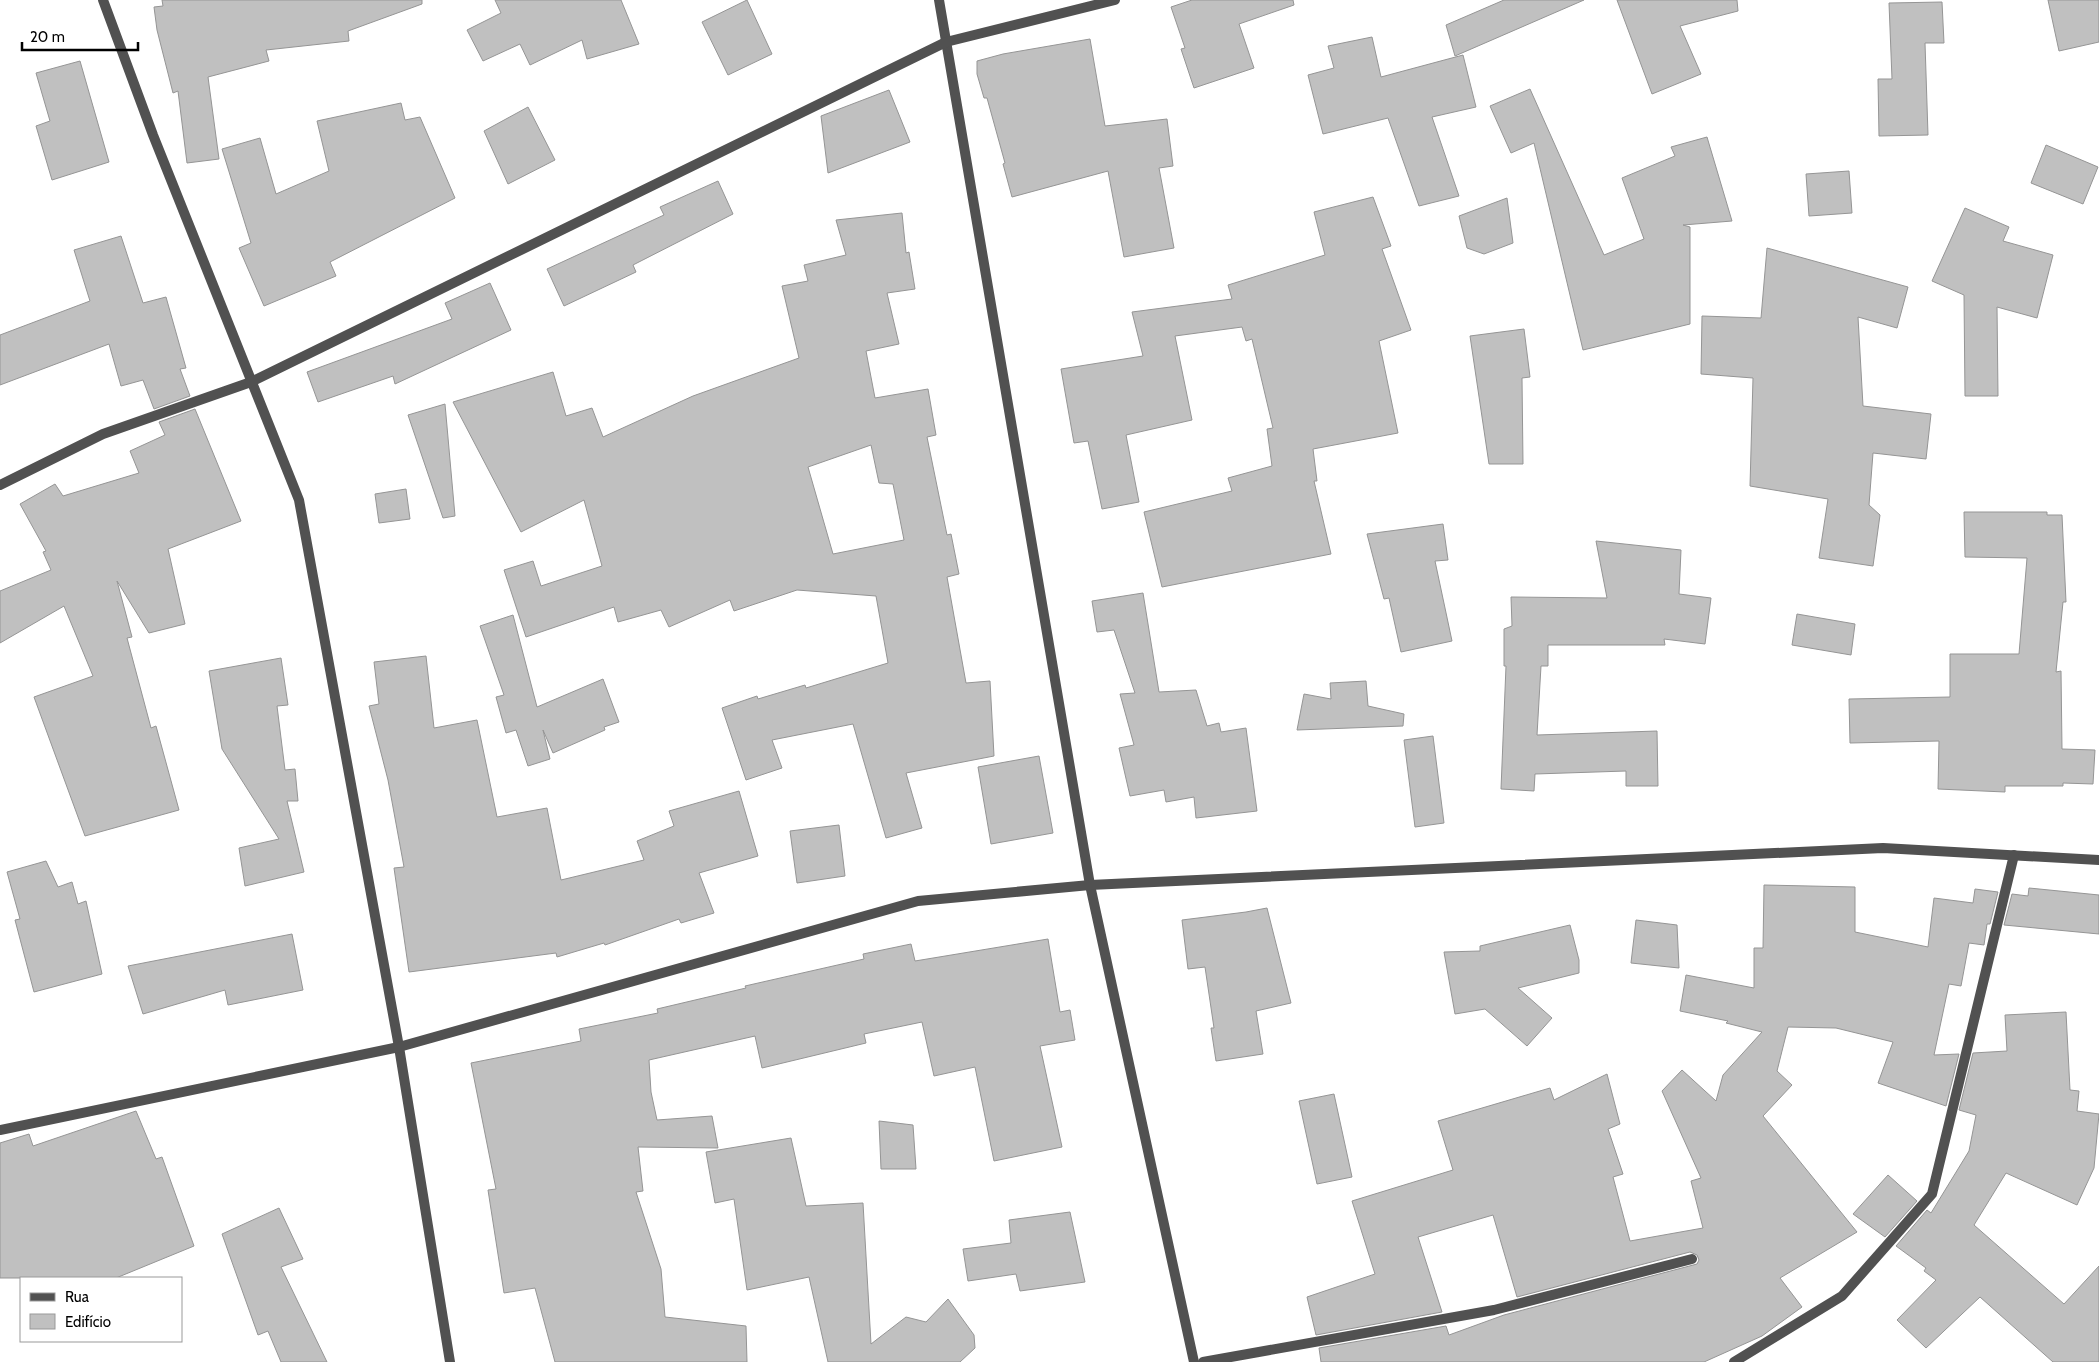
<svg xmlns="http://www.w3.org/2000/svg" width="2099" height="1362" font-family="Cabin,sans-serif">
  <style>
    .building { fill: #c0c0c0; stroke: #959595; fill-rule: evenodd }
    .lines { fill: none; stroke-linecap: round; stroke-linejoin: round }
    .street { stroke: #515151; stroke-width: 10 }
  </style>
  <rect width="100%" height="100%" fill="#fff"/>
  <!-- building -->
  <g class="building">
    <polygon points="162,0 422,0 422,4 348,31 349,41 266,50 269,61 208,77 219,159 187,163 178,91 173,93 157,30 154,7 163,6"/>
    <polygon points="495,0 621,0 639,44 587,59 582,40 530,65 520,44 483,61 467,30 501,13"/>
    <polygon points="747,0 772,54 728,75 702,22"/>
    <polygon points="1192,0 1293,0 1294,5 1239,24 1254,68 1194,88 1181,49 1185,48 1171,7"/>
    <polygon points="1504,0 1584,0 1455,56 1446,25"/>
    <polygon points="1617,0 1737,0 1738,11 1680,26 1701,74 1652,94"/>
    <polygon points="2048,0 2099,0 2099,42 2059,51"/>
    <polygon points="1942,2 1944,43 1925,43 1928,135 1879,136 1878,79 1892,79 1889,3"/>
    <polygon points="1372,37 1381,77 1463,55 1476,107 1432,117 1459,196 1419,206 1388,118 1323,134 1308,75 1334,68 1328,46"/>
    <polygon points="1090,39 1105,126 1167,119 1173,166 1159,168 1174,248 1124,257 1108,171 1012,197 1003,164 1005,163 987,98 984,98 977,74 977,61 1003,54"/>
    <polygon points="80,61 109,162 52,180 36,126 50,121 36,73"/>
    <polygon points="1530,89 1604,255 1644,239 1622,178 1675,156 1671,147 1707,137 1732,221 1683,225 1690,227 1690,324 1583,350 1534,143 1511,153 1490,106"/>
    <polygon points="889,90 910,142 828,173 821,116"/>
    <polygon points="401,103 405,120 420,117 455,198 330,262 336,276 264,306 239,248 251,243 222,149 260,138 276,194 329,171 317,121"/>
    <polygon points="528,107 555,160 508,184 484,131"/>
    <polygon points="2046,145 2098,167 2083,204 2031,183"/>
    <polygon points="1849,171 1852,213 1809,216 1806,174"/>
    <polygon points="718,181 733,214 633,265 636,272 564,306 547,269 664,215 660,207"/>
    <polygon points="1373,197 1391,246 1382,249 1411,330 1379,341 1398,433 1313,449 1317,481 1314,481 1331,554 1162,587 1144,512 1232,491 1228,478 1272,466 1267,429 1273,428 1252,339 1246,341 1242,327 1175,336 1192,420 1126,435 1139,502 1102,509 1088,441 1074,443 1061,369 1143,356 1132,312 1232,299 1228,285 1325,255 1314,212"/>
    <polygon points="1507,198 1513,243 1484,254 1467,248 1459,216"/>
    <polygon points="1965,208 2009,227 2003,241 2053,255 2037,318 1997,307 1998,396 1965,396 1964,295 1932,281"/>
    <path d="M902,213L906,253L909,252L915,289L887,293L899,344L866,351L875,398L928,389L936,435L927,437L947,535L951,534L959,574L947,577L966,683L990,681L994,756L906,773L922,828L886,838L853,724L772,740L782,768L746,780L722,708L757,696L758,699L805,685L806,688L888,663L876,596L797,590L734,611L730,600L669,627L661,610L618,622L614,607L526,637L504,570L533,561L541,586L602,566L584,500L521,532L453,402L553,372L566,416L592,408L603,437L693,396L799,358L782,286L808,281L804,265L846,255L836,220ZM871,445L879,483L893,484L904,540L833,554L808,467Z"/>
    <polygon points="121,236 143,303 166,297 186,368 180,369 190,396 154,409 143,380 121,386 109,344 0,385 0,335 90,301 74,250"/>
    <polygon points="1767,248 1908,287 1897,328 1858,317 1863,406 1931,414 1926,459 1873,453 1869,505 1880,515 1873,566 1819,558 1828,499 1750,486 1753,378 1701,374 1702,316 1761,318"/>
    <polygon points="490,283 511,330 395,384 393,376 318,402 307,372 452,319 445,303"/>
    <polygon points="1524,329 1530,377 1522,378 1523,464 1489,464 1470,336"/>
    <polygon points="445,404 455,516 443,518 408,415"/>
    <polygon points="195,409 241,521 168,549 185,624 149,633 117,581 132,637 127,638 151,728 156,726 179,810 85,836 34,697 93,676 64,606 0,643 0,591 51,570 43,552 46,551 20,504 55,484 63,496 139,473 130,451 165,435 159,422"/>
    <polygon points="406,489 410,519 379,523 375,494"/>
    <polygon points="1964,512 2047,512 2047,515 2062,515 2066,602 2063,602 2056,672 2061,671 2062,749 2095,750 2093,784 2063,783 2063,786 2005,786 2005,792 1938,789 1939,741 1850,743 1849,699 1950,697 1950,654 2019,654 2027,558 1965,557"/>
    <polygon points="1443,524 1448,560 1435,561 1452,641 1401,652 1389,598 1384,599 1367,534"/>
    <polygon points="1596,541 1681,550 1679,594 1711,598 1705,644 1664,639 1665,645 1548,645 1548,666 1541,666 1537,735 1657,731 1658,786 1626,786 1626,771 1535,774 1534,791 1501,789 1506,666 1504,666 1504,629 1512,626 1511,597 1607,598"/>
    <polygon points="1143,593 1159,692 1196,690 1207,726 1219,723 1221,732 1246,728 1257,811 1196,818 1194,797 1166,802 1164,790 1130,796 1119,748 1134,745 1120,694 1135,693 1114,630 1097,632 1092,601"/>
    <polygon points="1797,614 1855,624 1851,655 1792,645"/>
    <polygon points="513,615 537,707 603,679 619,722 604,727 605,730 553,753 543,730 550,759 528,766 516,730 506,733 496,697 504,695 480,626"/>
    <polygon points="426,656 434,728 477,720 497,817 547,808 561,880 644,860 637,841 674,826 669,811 739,791 758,856 699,873 714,913 681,923 679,919 605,945 604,943 557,957 556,953 409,972 394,868 404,867 388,780 369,706 379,704 374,662"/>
    <polygon points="281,658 288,705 277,706 285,770 295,769 298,801 287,801 304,872 245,886 239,848 279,839 222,749 209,671"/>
    <polygon points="1366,681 1368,706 1404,714 1403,726 1297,730 1304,694 1331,699 1330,683"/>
    <polygon points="1433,736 1444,823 1415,827 1404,740"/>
    <polygon points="1039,756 1053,833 991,844 978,767"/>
    <polygon points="839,825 845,876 797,883 790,831"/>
    <polygon points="46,861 58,887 72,882 78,904 86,901 102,974 34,992 15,920 20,919 7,872"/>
    <polygon points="1764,885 1855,887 1855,932 1928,947 1934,898 1973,903 1975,889 1998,892 1990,924 1987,924 1984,945 1969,943 1961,986 1949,984 1934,1055 1959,1054 1946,1106 1878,1083 1893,1042 1836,1028 1788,1027 1777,1071 1792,1085 1763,1116 1857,1232 1780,1278 1802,1307 1762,1336 1704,1362 1321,1362 1319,1348 1446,1326 1449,1335 1504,1315 1697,1264 1699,1260 1697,1255 1690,1252 1517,1297 1493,1215 1418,1237 1442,1312 1316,1335 1307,1297 1375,1274 1352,1201 1453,1170 1438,1121 1550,1088 1554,1100 1607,1074 1620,1124 1608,1129 1623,1174 1613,1177 1630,1241 1703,1228 1691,1181 1701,1178 1662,1091 1682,1070 1716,1101 1723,1075 1762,1032 1726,1023 1728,1021 1680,1011 1686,975 1754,988 1754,948 1763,948"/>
    <polygon points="2029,888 2099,895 2099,934 2004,925 2012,894 2028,896"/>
    <polygon points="1267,908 1291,1003 1256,1011 1263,1054 1216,1061 1211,1028 1214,1028 1205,967 1188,969 1182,920 1246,912"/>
    <polygon points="1636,920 1677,925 1679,968 1631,963"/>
    <polygon points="1570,925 1579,960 1579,973 1518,988 1552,1018 1527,1046 1485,1009 1455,1014 1444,952 1480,951 1480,946"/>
    <polygon points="292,934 303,990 228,1005 225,990 143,1014 128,966"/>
    <polygon points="1048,939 1060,1012 1070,1010 1075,1040 1040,1046 1062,1147 994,1161 975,1067 934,1076 922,1022 864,1034 866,1043 762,1068 755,1036 649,1060 651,1092 657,1120 712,1116 718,1148 638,1147 643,1191 636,1192 661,1269 665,1317 746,1326 747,1362 555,1362 535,1288 504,1293 488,1190 496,1189 471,1063 581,1041 579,1029 658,1013 657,1009 746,988 745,986 864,959 863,954 911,944 915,961"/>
    <polygon points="2066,1012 2070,1090 2079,1091 2077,1111 2099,1114 2094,1168 2077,1205 2006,1173 1974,1225 2064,1304 2099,1266 2099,1362 2053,1362 1980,1297 1926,1348 1897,1320 1936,1280 1924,1271 1926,1268 1896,1246 1927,1210 1931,1213 1969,1151 1976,1115 1959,1110 1973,1053 2007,1051 2005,1015"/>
    <polygon points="1334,1094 1352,1177 1317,1184 1299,1101"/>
    <polygon points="136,1111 156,1159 162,1157 194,1246 116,1278 0,1278 0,1143 29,1134 33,1146"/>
    <polygon points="879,1121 913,1125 916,1169 881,1169"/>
    <polygon points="791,1138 806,1206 863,1203 871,1344 906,1317 926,1322 948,1299 974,1335 975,1348 960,1362 828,1362 809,1277 747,1290 734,1199 715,1203 706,1152"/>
    <polygon points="1888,1175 1917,1201 1885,1237 1853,1214"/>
    <polygon points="279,1208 303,1259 281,1267 327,1362 281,1362 268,1331 258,1335 222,1234"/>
    <polygon points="1070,1212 1085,1282 1020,1291 1016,1274 968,1281 963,1249 1011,1243 1009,1220"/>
  </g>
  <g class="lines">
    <!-- street -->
    <g class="street">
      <polyline points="103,0 153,135 299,500 399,1047 450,1362"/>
      <polyline points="939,0 1090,885 1194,1362"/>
      <polyline points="0,485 103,434 251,382 946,42 1115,0"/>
      <polyline points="0,1130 399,1047 918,901 1090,885 1883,848 2099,860"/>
      <polyline points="1203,1362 1494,1310 1692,1259"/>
      <polyline points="1734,1362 1842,1296 1932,1194 2014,855"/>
    </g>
  </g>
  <!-- legend -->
  <rect x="20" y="1277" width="162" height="65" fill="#ffffff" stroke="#999999"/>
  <rect x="30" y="1293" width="25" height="8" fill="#515151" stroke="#999999"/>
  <text x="65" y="1302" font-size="15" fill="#000000">Rua</text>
  <rect x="30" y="1314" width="25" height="15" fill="#c0c0c0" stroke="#999999"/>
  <text x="65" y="1327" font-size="15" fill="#000000">Edifício</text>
  <!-- scale -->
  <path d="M22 42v8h116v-8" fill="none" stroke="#000000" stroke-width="2.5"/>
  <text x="30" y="42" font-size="15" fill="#000000" stroke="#ffffff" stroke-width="4" paint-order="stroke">20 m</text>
</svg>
